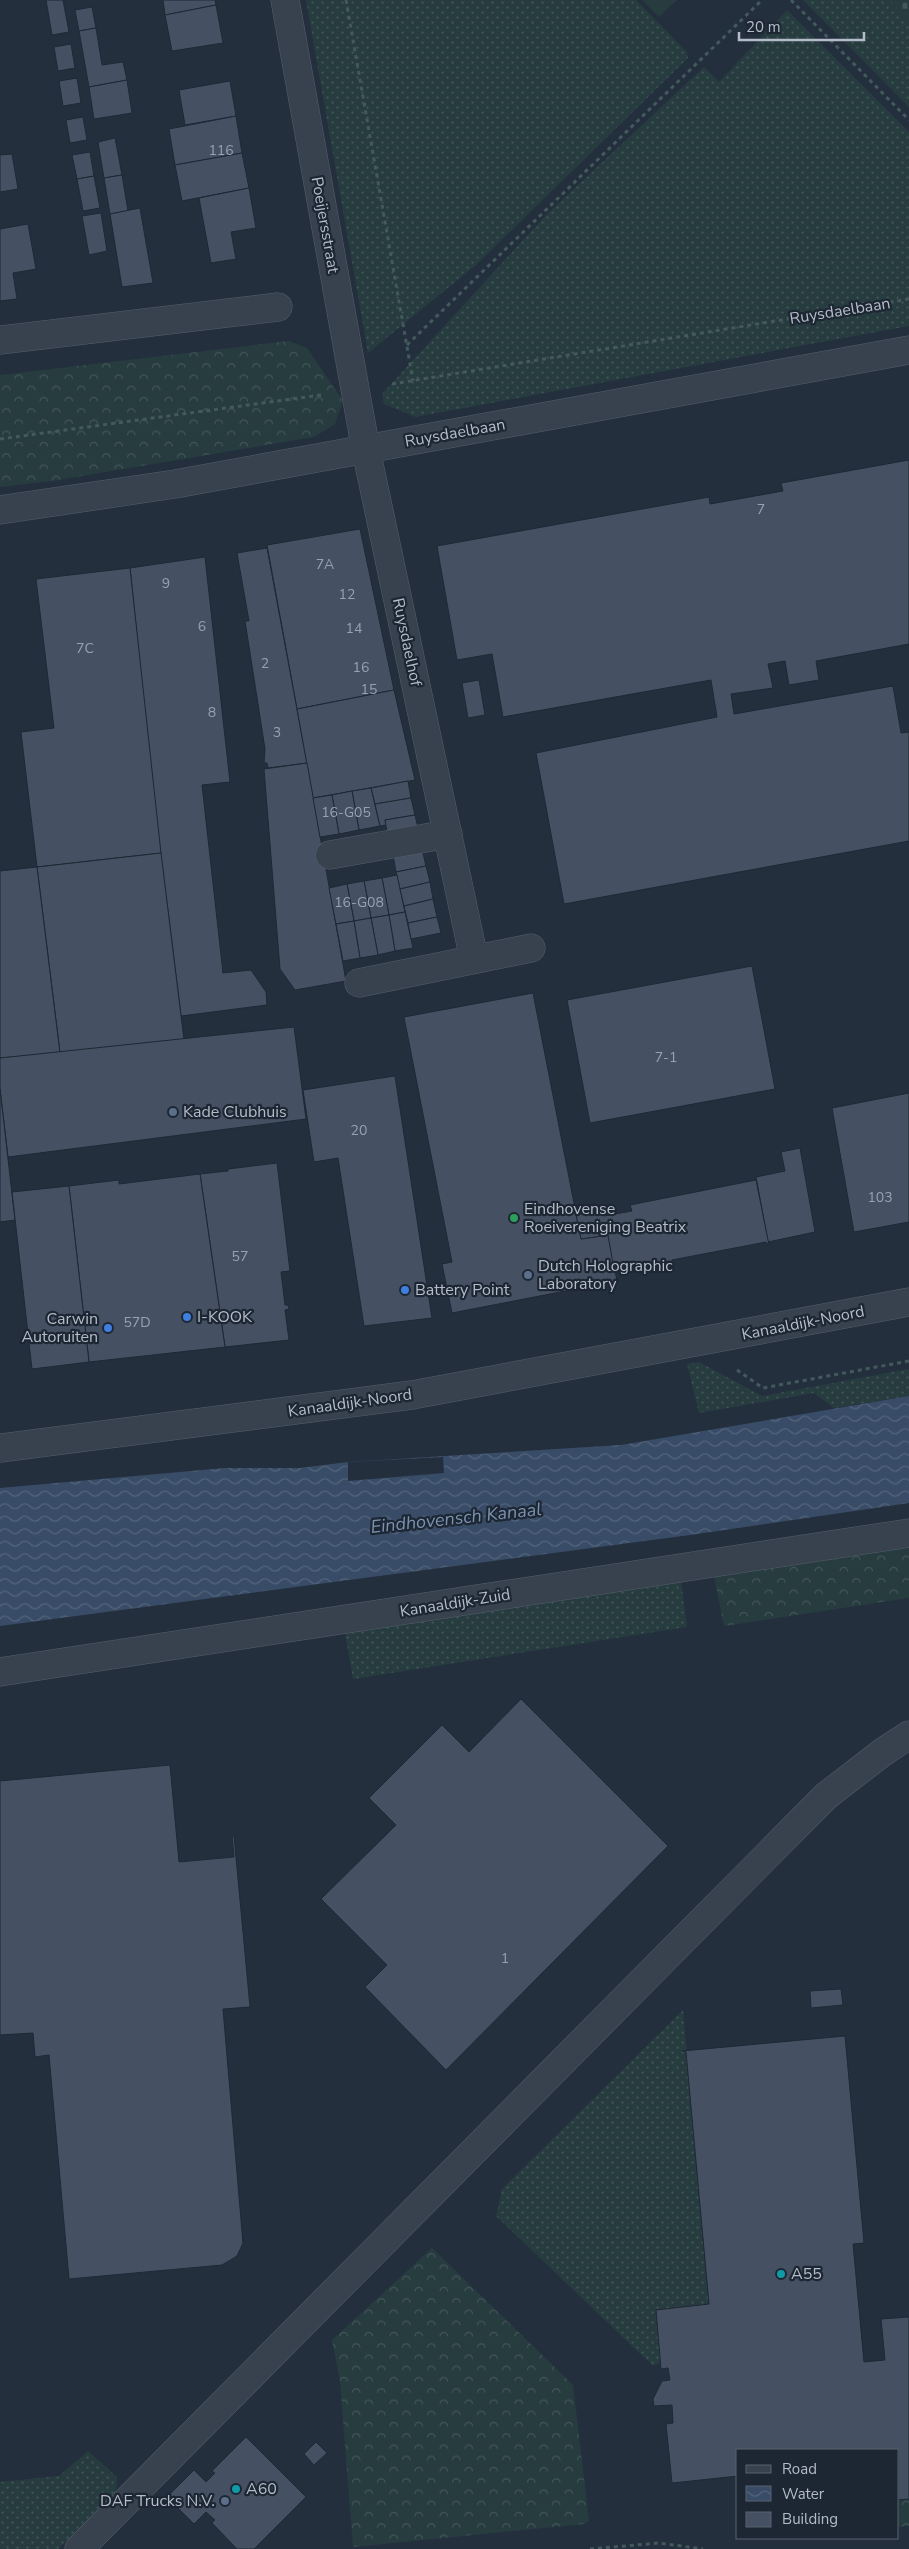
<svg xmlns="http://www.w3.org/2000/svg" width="909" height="2549" font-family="'Nunito Sans',sans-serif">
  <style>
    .grass { fill: url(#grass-dots) }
    .forest { fill: url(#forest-crowns) }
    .cemetery { fill: url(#cemetery-stones) }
    .green { fill: #263c3f }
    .water { fill: url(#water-waves) }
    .pier { fill: #242f3e }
    .building { fill: #455162; stroke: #1f2835 }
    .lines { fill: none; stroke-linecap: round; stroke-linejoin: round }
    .minor-casing { stroke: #565f6c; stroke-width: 29 }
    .path { stroke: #44595c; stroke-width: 3; stroke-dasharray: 4 4; stroke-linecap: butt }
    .minor { stroke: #38414e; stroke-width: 28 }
    .service-dot { fill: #5c6f8a; stroke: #1d2633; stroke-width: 2 }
    .leisure-dot { fill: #2e9e5b; stroke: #1d2633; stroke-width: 2 }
    .shop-dot { fill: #3f7fe0; stroke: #1d2633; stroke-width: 2 }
    .culture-dot { fill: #0f9aa8; stroke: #1d2633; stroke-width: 2 }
    .labels { text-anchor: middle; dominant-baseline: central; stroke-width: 4.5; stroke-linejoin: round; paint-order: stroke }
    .number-label { font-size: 14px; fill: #98a1af }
    .street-label { font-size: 16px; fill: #b4bcc9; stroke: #1d2633 }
    .poi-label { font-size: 16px; fill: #b4bcc9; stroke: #1d2633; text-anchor: start }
    .water-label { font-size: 18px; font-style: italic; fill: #7c92b1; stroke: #1d2633 }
  </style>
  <defs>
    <pattern id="grass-dots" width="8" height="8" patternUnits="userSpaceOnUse" patternTransform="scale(1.25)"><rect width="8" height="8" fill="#263c3f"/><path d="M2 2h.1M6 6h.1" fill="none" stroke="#435659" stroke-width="1.8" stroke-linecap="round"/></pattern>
    <pattern id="forest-crowns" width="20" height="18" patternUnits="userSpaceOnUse" patternTransform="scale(1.25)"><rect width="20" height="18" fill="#263c3f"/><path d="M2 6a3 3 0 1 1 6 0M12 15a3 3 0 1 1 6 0" fill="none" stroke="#435659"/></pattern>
    <pattern id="cemetery-stones" width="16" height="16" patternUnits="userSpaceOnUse" patternTransform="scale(1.25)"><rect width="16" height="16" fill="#263c3f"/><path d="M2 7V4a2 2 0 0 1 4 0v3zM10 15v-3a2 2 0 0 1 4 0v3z" fill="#435659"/></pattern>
    <pattern id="water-waves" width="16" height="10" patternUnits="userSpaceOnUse" patternTransform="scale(1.25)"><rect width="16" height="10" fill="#394c67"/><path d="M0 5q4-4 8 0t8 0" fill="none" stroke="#53647b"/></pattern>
  </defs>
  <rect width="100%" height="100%" fill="#242f3e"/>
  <!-- grass -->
  <g class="grass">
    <polygon points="306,0 636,0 687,52 688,58 476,265 368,353"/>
    <polygon points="803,0 890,0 909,21 909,107"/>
    <polygon points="787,10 909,132 909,326 415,417 384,404 382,394 546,215 704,67 719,82"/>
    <polygon points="699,1362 762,1396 909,1369 909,1396 834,1408 814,1393 699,1413 687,1364"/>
    <polygon points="681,1581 687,1627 353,1679 345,1633"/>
    <polygon points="683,2010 709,2307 665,2360 653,2366 496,2216 502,2189"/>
    <polygon points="88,2451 117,2477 116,2491 58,2549 0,2549 0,2482 59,2476"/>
  </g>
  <!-- forest -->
  <g class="forest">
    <polygon points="289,341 307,348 343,401 335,424 314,437 52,481 0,487 0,375"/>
    <polygon points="909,1547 909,1598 724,1626 714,1576"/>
    <polygon points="432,2248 573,2385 589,2521 584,2524 353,2547 340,2381 332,2340"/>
    <polygon points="909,2488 909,2526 898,2527 898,2489"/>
  </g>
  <!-- cemetery -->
  <polygon class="cemetery" points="890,0 909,0 909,21"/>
  <!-- green -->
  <polygon class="green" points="642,0 677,0 659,17"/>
  <!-- water -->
  <polygon class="water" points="909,1396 909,1503 690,1535 0,1626 0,1488 225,1468 300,1468 348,1462 621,1445"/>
  <!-- pier -->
  <polygon class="pier" points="443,1457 444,1473 348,1481 348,1462"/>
  <!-- building -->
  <g class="building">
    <polygon points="46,0 63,0 69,32 52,35"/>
    <polygon points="163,0 215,0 216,5 165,15"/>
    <polygon points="216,5 223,43 172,51 165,15"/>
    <polygon points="92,7 96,28 79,31 75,10"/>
    <polygon points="96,28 102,65 123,62 127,80 89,87 79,31"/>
    <polygon points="71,44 75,68 58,71 54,47"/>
    <polygon points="77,78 81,103 63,106 59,81"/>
    <polygon points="127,80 132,113 94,119 89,87"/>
    <polygon points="230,81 236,116 185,125 179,90"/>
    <polygon points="236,116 242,153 175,165 169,129"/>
    <polygon points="83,117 87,140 70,143 66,120"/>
    <polygon points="115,138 122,175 104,178 98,142"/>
    <polygon points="90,152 94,176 77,179 72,155"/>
    <polygon points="242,153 249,188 182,201 175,165"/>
    <polygon points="12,154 18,189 0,192 0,155"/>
    <polygon points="122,175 128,211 110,214 104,178"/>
    <polygon points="94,176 100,208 83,211 77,179"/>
    <polygon points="249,188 256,228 231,232 236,259 211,263 199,198"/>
    <polygon points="140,208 153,283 122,287 110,214"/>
    <polygon points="101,213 107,251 89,255 82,216"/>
    <polygon points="28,224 36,269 13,273 17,299 0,301 0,229"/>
    <polygon points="909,460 909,644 816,661 819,680 789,685 785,661 768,664 773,688 731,694 734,714 893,686 901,733 909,732 909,841 564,904 536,753 717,717 711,680 503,717 492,654 457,660 437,546 709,497 710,504 783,491 781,483"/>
    <polygon points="360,529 394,690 297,709 267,545"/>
    <polygon points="267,548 307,763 268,768 267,763 264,763 265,749 245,621 249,621 237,553"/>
    <polygon points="205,557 230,782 202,785 223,973 251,970 266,992 267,1005 181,1016 153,791 130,568"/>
    <polygon points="130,568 161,853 37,867 21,732 54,728 36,579"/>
    <polygon points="479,680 485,715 468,718 462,683"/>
    <polygon points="394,690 415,780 313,798 297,709"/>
    <polygon points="307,763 346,981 295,990 280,969 264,769"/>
    <polygon points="408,781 411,798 375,804 371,788"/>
    <polygon points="371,788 380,826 359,830 352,791"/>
    <polygon points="352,791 359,830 339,834 332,795"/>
    <polygon points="332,795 339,834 320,837 313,798"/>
    <polygon points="411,798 415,815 385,820 386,825 380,826 375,804"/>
    <polygon points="415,815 419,832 388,838 385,820"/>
    <polygon points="422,849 426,866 396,872 393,855"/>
    <polygon points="161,853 184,1040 60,1053 37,867"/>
    <polygon points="426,866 430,882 400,889 396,872"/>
    <polygon points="37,867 60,1053 0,1058 0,871"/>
    <polygon points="397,875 405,912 389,915 382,878"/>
    <polygon points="382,878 389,915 371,918 364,881"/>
    <polygon points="364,881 371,918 354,921 347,884"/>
    <polygon points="430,882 433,899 404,906 400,889"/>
    <polygon points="347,884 354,921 336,924 329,888"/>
    <polygon points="433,899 437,917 408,923 404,906"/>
    <polygon points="405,912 413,948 395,951 389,915"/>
    <polygon points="389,915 395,951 378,955 371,918"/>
    <polygon points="437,917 441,933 411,939 408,923"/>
    <polygon points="371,918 378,955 360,958 354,921"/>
    <polygon points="354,921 360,958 343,961 336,924"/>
    <polygon points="752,966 775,1089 590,1123 567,1000"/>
    <polygon points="533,993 581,1239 608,1235 617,1281 452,1313 442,1264 452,1262 404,1017"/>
    <polygon points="294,1027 306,1119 8,1157 0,1089 0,1058"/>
    <polygon points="395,1076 432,1318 364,1326 338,1158 314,1162 303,1090"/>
    <polygon points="0,1089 15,1220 0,1222"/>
    <polygon points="909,1093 909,1222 854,1232 832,1108"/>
    <polygon points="800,1148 815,1232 768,1242 756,1177 785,1171 781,1152"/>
    <polygon points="277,1163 290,1271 281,1272 285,1305 288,1305 289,1309 285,1310 289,1340 225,1347 200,1174 228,1171 228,1169"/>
    <polygon points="200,1174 225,1347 89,1362 69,1186 119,1180 119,1184"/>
    <polygon points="756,1180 769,1245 766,1242 672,1260 671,1264 670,1261 614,1269 608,1235 581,1239 576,1215 603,1210 604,1216 632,1211 630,1205"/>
    <polygon points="69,1186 89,1362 32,1369 12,1192"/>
    <polygon points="521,1699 668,1846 446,2070 365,1987 387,1965 321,1899 396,1825 369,1798 442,1725 469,1752"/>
    <polygon points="170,1765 179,1862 234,1857 232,1836 234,1836 250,2007 223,2009 243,2243 237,2256 222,2265 69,2279 49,2055 35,2057 33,2033 0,2035 0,1781"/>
    <polygon points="841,1989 843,2005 811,2008 810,1991"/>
    <polygon points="845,2036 864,2243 853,2244 864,2362 885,2360 881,2319 909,2317 909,2499 898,2500 898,2450 738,2450 738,2476 672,2483 666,2424 673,2423 672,2405 654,2406 653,2399 662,2381 670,2380 668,2368 661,2369 656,2310 709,2304 686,2052 682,2051"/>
    <polygon points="246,2437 306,2497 254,2549 237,2549 212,2523 215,2520 206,2512 194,2524 167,2497 194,2470 206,2482 215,2473 212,2471"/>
    <polygon points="316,2442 327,2453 314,2465 304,2454"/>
  </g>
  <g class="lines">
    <!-- minor casing -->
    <g class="minor-casing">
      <g id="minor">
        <polyline points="285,0 366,450 474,959"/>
        <polyline points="0,340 278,307"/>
        <polyline points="0,510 175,484 909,350"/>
        <polyline points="330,855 448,834"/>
        <polyline points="359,983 531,948"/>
        <polyline points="0,1448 412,1395 909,1302"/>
        <polyline points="0,1672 909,1533"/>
        <polyline points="79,2549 826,1796 883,1752 909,1735"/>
      </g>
    </g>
    <!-- path -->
    <g class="path">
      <polyline points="346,0 413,381"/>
      <polyline points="791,0 909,120"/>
      <polyline points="407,345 762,0"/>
      <polyline points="392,384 909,299"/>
      <polyline points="0,439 321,395"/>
      <polyline points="737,1370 763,1388 909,1361"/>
      <polyline points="590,2549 659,2543 703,2549"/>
    </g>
    <!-- minor -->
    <use href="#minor" class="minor"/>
  </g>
  <!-- markers -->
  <g class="service-dot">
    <circle cx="173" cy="1112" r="5"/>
    <circle cx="528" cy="1275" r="5"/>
    <circle cx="225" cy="2501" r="5"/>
  </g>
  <circle class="leisure-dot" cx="514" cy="1218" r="5"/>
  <g class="shop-dot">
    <circle cx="405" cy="1290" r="5"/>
    <circle cx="187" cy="1317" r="5"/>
    <circle cx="108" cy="1328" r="5"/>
  </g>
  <g class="culture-dot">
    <circle cx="781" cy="2274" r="5"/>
    <circle cx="236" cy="2489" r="5"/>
  </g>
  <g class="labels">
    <!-- number labels -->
    <g class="number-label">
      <text x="221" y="150">116</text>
      <text x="761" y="509">7</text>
      <text x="325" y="564">7A</text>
      <text x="166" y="583">9</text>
      <text x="347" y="594">12</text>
      <text x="202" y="626">6</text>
      <text x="354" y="628">14</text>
      <text x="85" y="648">7C</text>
      <text x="265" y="663">2</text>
      <text x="361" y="667">16</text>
      <text x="369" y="689">15</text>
      <text x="212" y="712">8</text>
      <text x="277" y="732">3</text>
      <text x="346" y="812">16-G05</text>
      <text x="359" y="902">16-G08</text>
      <text x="666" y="1057">7-1</text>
      <text x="359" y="1130">20</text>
      <text x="880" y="1197">103</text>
      <text x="240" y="1256">57</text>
      <text x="137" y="1322">57D</text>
      <text x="505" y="1958">1</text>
    </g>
    <!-- street labels -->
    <g class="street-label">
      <text transform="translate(325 225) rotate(80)">Poeijersstraat</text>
      <text transform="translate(840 311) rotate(-9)">Ruysdaelbaan</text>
      <text transform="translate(455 433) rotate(-10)">Ruysdaelbaan</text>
      <text transform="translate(407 642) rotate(78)">Ruysdaelhof</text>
      <text transform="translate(803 1323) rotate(-11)">Kanaaldijk-Noord</text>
      <text transform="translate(350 1403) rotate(-8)">Kanaaldijk-Noord</text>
      <text transform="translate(455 1603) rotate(-9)">Kanaaldijk-Zuid</text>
    </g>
    <!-- poi labels -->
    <g class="poi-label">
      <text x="183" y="1112">Kade Clubhuis</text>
      <text x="524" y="1209">Eindhovense<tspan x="524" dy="18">Roeivereniging Beatrix</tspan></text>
      <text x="538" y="1266">Dutch Holographic<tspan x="538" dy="18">Laboratory</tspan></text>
      <text x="415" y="1290">Battery Point</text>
      <text x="197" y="1317">I-KOOK</text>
      <text x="98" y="1319" text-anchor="end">Carwin<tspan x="98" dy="18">Autoruiten</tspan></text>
      <text x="791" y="2274">A55</text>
      <text x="246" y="2489">A60</text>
      <text x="215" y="2501" text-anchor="end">DAF Trucks N.V.</text>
    </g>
    <!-- water labels -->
    <g class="water-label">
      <text transform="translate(456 1518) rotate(-6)">Eindhovensch Kanaal</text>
    </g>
  </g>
  <!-- legend -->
  <rect x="736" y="2449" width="162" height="90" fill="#1d2633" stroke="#59626f"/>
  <rect x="746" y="2465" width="25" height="8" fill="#38414e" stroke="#59626f"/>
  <text x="782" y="2474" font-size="15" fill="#b4bcc9">Road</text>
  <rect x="746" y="2486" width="25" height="15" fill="url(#water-waves)" stroke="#59626f"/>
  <text x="782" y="2499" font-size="15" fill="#b4bcc9">Water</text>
  <rect x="746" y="2512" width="25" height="15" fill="#455162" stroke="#59626f"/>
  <text x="782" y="2524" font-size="15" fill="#b4bcc9">Building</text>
  <!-- scale -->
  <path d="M739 32v8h125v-8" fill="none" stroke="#b4bcc9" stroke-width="2.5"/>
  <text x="746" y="32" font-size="15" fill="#b4bcc9" stroke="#1d2633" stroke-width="4" paint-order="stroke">20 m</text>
</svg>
